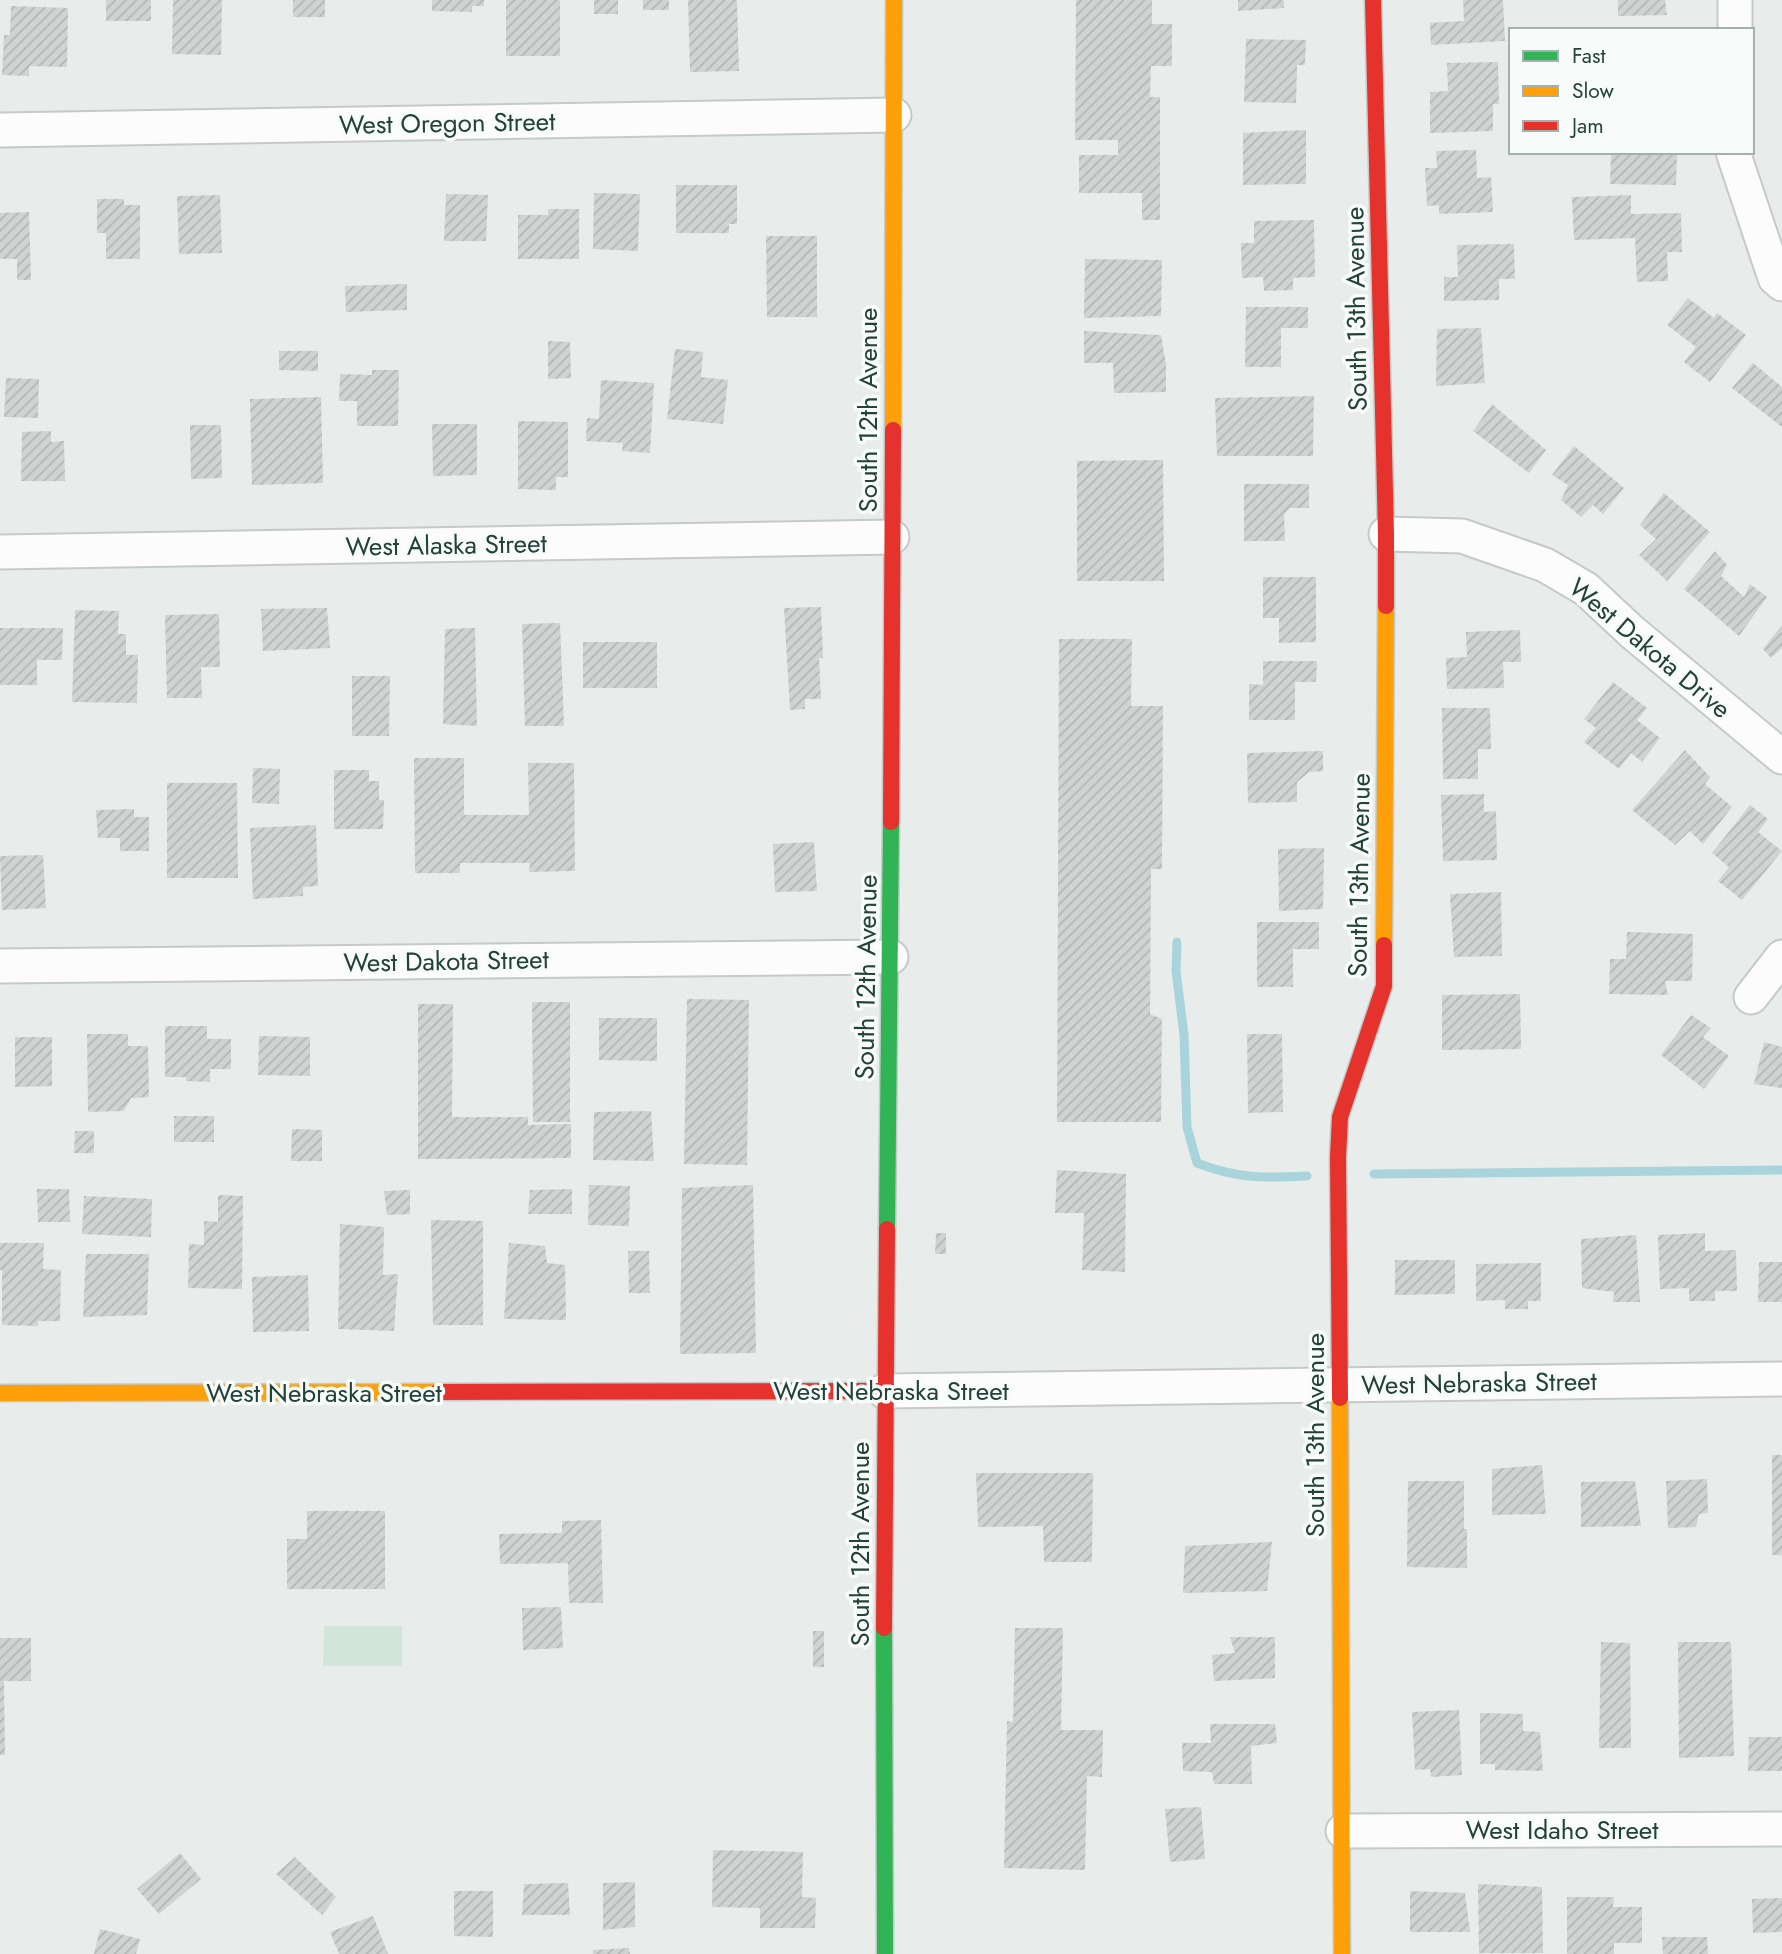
<svg xmlns="http://www.w3.org/2000/svg" width="1782" height="1954" font-family="Jost,sans-serif">
  <style>
    .pitch { fill: #d1e6d8 }
    .lines { fill: none; stroke-linecap: round; stroke-linejoin: round }
    .stream { stroke: #a9d4db; stroke-width: 9 }
    .building { fill: url(#building-hatch) }
    .street-casing { stroke: #c5cac8; stroke-width: 37 }
    .fast-casing { stroke: #c3cbc8; stroke-width: 19 }
    .slow-casing { stroke: #c3cbc8; stroke-width: 19 }
    .jam-casing { stroke: #c3cbc8; stroke-width: 19 }
    .street { stroke: #fcfcfc; stroke-width: 33 }
    .fast { stroke: #30b455; stroke-width: 16 }
    .slow { stroke: #ff9f0a; stroke-width: 16 }
    .jam { stroke: #e5322d; stroke-width: 16 }
    .labels { text-anchor: middle; dominant-baseline: central; stroke-width: 7; stroke-linejoin: round; paint-order: stroke }
    .street-label { font-size: 26px; fill: #24423a; stroke: #f7fbf9 }
  </style>
  <defs>
    <pattern id="building-hatch" width="6" height="6" patternUnits="userSpaceOnUse" patternTransform="scale(1.75)"><rect width="6" height="6" fill="#cfd4d2"/><path d="M-1 1l2-2M0 6l6-6M5 7l2-2" fill="none" stroke="#b2b7b5"/></pattern>
  </defs>
  <rect width="100%" height="100%" fill="#e8edeb"/>
  <!-- pitch -->
  <polygon class="pitch" points="324,1626 402,1626 402,1666 323,1666"/>
  <g class="lines">
    <!-- stream -->
    <g class="stream">
      <path d="M1177,942L1176,971L1184,1035L1187,1127L1197,1163C1238,1179 1263,1178 1307,1176"/>
      <polyline points="1374,1174 1782,1170"/>
    </g>
  </g>
  <!-- building -->
  <g class="building">
    <rect x="106" y="0" width="45" height="21"/>
    <polygon points="173,0 222,0 221,55 172,54"/>
    <rect x="293" y="0" width="32" height="17"/>
    <polygon points="432,0 484,0 484,6 472,6 472,12 432,11"/>
    <rect x="506" y="0" width="54" height="56"/>
    <rect x="594" y="0" width="24" height="14"/>
    <rect x="643" y="0" width="26" height="10"/>
    <polygon points="688,0 737,0 739,71 690,72"/>
    <polygon points="1076,0 1152,0 1152,24 1172,24 1172,66 1151,66 1150,97 1160,97 1160,220 1142,220 1142,193 1079,193 1079,155 1118,155 1118,140 1075,140"/>
    <polygon points="1238,0 1284,0 1284,8 1238,11"/>
    <polygon points="1463,0 1503,0 1505,41 1431,45 1430,23 1464,21"/>
    <polygon points="1618,0 1665,0 1667,15 1618,16"/>
    <polygon points="11,6 68,8 67,67 29,66 29,76 2,75 4,35 10,35"/>
    <polygon points="1246,39 1306,40 1305,65 1297,65 1296,103 1244,102"/>
    <polygon points="1498,62 1499,104 1493,104 1493,131 1430,133 1430,92 1448,91 1447,63"/>
    <polygon points="1306,130 1306,184 1243,185 1243,133"/>
    <polygon points="1476,150 1477,178 1491,177 1493,212 1439,214 1439,205 1427,206 1425,168 1437,168 1436,151"/>
    <polygon points="1611,152 1677,152 1676,185 1610,184"/>
    <polygon points="676,185 737,185 737,224 729,224 729,233 676,233"/>
    <polygon points="594,193 640,194 638,251 593,249"/>
    <polygon points="446,194 488,195 486,241 444,241"/>
    <polygon points="220,195 222,253 179,254 177,196"/>
    <polygon points="1631,195 1631,214 1681,213 1682,252 1667,252 1668,281 1637,282 1635,238 1574,240 1572,197"/>
    <polygon points="97,199 124,199 124,205 140,205 140,259 106,259 106,233 97,233"/>
    <polygon points="548,209 579,209 579,259 518,259 518,215 548,215"/>
    <polygon points="29,212 31,280 17,280 17,259 0,259 0,213"/>
    <polygon points="1314,220 1315,277 1293,278 1293,290 1264,291 1263,277 1242,278 1241,243 1254,243 1254,221"/>
    <polygon points="766,236 817,236 817,317 767,317"/>
    <polygon points="1514,244 1515,279 1499,279 1499,300 1444,301 1444,277 1458,277 1457,245"/>
    <polygon points="1085,259 1162,260 1161,316 1084,318"/>
    <polygon points="407,284 407,310 346,312 345,286"/>
    <polygon points="1688,298 1714,318 1717,313 1746,335 1710,382 1684,362 1696,347 1667,325"/>
    <polygon points="1246,307 1308,307 1308,328 1281,328 1281,367 1245,367"/>
    <polygon points="1481,328 1485,383 1436,386 1437,329"/>
    <polygon points="1084,331 1161,335 1166,364 1166,392 1114,393 1113,363 1084,363"/>
    <polygon points="548,341 570,342 571,378 548,379"/>
    <polygon points="675,349 703,352 701,377 728,380 723,424 667,419"/>
    <polygon points="279,351 318,351 318,371 279,370"/>
    <polygon points="1753,363 1782,387 1782,427 1732,388"/>
    <polygon points="372,370 399,370 398,426 357,426 357,401 339,401 340,374 372,375"/>
    <polygon points="6,378 39,379 38,418 4,417"/>
    <polygon points="601,380 654,383 650,453 622,451 623,443 586,441 587,418 599,419"/>
    <polygon points="1314,396 1313,456 1217,456 1215,398"/>
    <polygon points="321,397 323,483 252,485 250,399"/>
    <polygon points="1492,404 1546,450 1529,473 1473,431"/>
    <polygon points="518,421 568,422 568,477 556,477 556,490 518,489"/>
    <polygon points="432,424 477,424 477,475 433,476"/>
    <polygon points="190,425 221,425 222,478 191,479"/>
    <polygon points="51,431 51,442 64,441 65,481 21,481 22,432"/>
    <polygon points="1574,446 1624,488 1603,514 1593,505 1581,517 1561,500 1568,485 1552,475"/>
    <polygon points="1163,460 1164,581 1077,581 1077,461"/>
    <polygon points="1244,484 1309,484 1309,508 1290,508 1284,514 1285,541 1244,541"/>
    <polygon points="1664,493 1710,532 1667,581 1639,555 1656,539 1640,525"/>
    <polygon points="1715,551 1727,565 1721,576 1744,597 1750,584 1767,597 1739,636 1684,589"/>
    <polygon points="1263,577 1316,577 1316,642 1279,643 1279,618 1263,618"/>
    <polygon points="821,607 823,658 819,658 821,699 805,699 805,709 790,710 784,608"/>
    <polygon points="327,608 330,648 263,651 261,609"/>
    <polygon points="75,610 119,611 118,634 126,634 126,655 138,655 137,703 72,702"/>
    <polygon points="219,614 220,667 201,667 202,698 167,698 165,615"/>
    <polygon points="560,623 564,726 525,726 522,624"/>
    <polygon points="1782,625 1782,648 1771,658 1763,649"/>
    <polygon points="0,628 63,628 62,660 37,660 37,685 0,685"/>
    <polygon points="475,628 477,726 443,724 445,629"/>
    <polygon points="1520,630 1521,662 1503,662 1504,688 1447,689 1446,658 1467,657 1466,632"/>
    <polygon points="1059,639 1132,639 1131,706 1163,706 1162,869 1151,869 1150,1014 1162,1019 1161,1122 1057,1122"/>
    <rect x="583" y="642" width="74" height="46"/>
    <polygon points="1263,661 1317,661 1316,682 1295,682 1295,720 1249,720 1249,684 1263,685"/>
    <polygon points="352,676 390,676 389,736 352,736"/>
    <polygon points="1613,682 1647,708 1637,720 1660,738 1642,762 1631,753 1619,769 1584,742 1596,728 1584,719"/>
    <polygon points="1442,708 1490,708 1491,749 1478,749 1478,779 1443,779"/>
    <polygon points="1685,750 1710,777 1705,784 1732,807 1703,844 1690,831 1675,845 1632,810"/>
    <polygon points="1323,751 1323,771 1309,772 1297,782 1297,802 1248,803 1247,753"/>
    <polygon points="414,758 464,758 464,815 529,815 528,763 574,763 575,871 529,872 530,863 460,863 460,873 415,873"/>
    <polygon points="253,768 280,769 279,804 252,803"/>
    <polygon points="334,770 369,770 369,781 379,781 379,800 384,800 383,829 334,829"/>
    <polygon points="167,783 237,783 238,878 167,878"/>
    <polygon points="1484,794 1484,812 1496,811 1497,860 1443,861 1441,795"/>
    <polygon points="1750,805 1768,819 1758,832 1782,851 1742,900 1718,881 1729,867 1712,853"/>
    <polygon points="134,809 134,817 149,817 149,851 120,851 120,838 98,838 96,810"/>
    <polygon points="316,825 318,886 303,887 303,896 253,899 250,828"/>
    <polygon points="814,842 817,891 775,892 773,844"/>
    <polygon points="1324,848 1323,909 1279,911 1278,849"/>
    <polygon points="43,855 46,908 2,910 0,856"/>
    <polygon points="1501,892 1502,956 1454,957 1450,894"/>
    <polygon points="1257,922 1319,922 1319,949 1293,949 1293,987 1257,987"/>
    <polygon points="1627,932 1693,934 1692,981 1665,981 1668,995 1609,994 1610,959 1626,959"/>
    <polygon points="1520,994 1521,1049 1442,1050 1442,995"/>
    <polygon points="687,999 749,1000 747,1165 684,1164"/>
    <polygon points="532,1002 570,1002 570,1122 533,1122"/>
    <polygon points="418,1004 453,1004 452,1117 528,1117 528,1125 571,1124 571,1158 418,1159"/>
    <polygon points="1691,1015 1711,1028 1703,1037 1729,1056 1704,1089 1661,1055"/>
    <polygon points="599,1018 657,1018 657,1061 599,1060"/>
    <polygon points="165,1026 207,1026 207,1039 231,1039 231,1069 210,1069 210,1082 186,1081 186,1077 165,1077"/>
    <polygon points="87,1034 128,1034 128,1046 148,1046 149,1097 131,1098 124,1111 88,1112"/>
    <polygon points="1247,1034 1282,1034 1283,1112 1248,1113"/>
    <polygon points="259,1036 310,1037 310,1076 258,1075"/>
    <polygon points="15,1037 52,1037 52,1086 15,1087"/>
    <polygon points="1764,1042 1782,1047 1782,1088 1754,1084"/>
    <polygon points="651,1111 654,1161 593,1160 594,1112"/>
    <rect x="174" y="1116" width="40" height="26"/>
    <polygon points="292,1129 322,1130 322,1161 291,1161"/>
    <polygon points="75,1131 94,1131 94,1153 74,1153"/>
    <polygon points="1057,1170 1126,1174 1125,1272 1082,1270 1084,1213 1055,1213"/>
    <polygon points="589,1185 630,1186 629,1226 588,1225"/>
    <polygon points="753,1185 756,1353 680,1354 682,1188"/>
    <polygon points="37,1189 69,1189 70,1222 38,1222"/>
    <polygon points="572,1189 572,1214 528,1214 530,1190"/>
    <polygon points="410,1190 410,1214 387,1215 384,1191"/>
    <polygon points="218,1195 243,1196 242,1289 188,1288 189,1244 204,1245 204,1221 218,1222"/>
    <polygon points="84,1196 152,1199 151,1237 82,1234"/>
    <polygon points="431,1220 483,1221 483,1325 433,1325"/>
    <polygon points="340,1224 384,1227 383,1275 398,1274 394,1331 338,1329"/>
    <polygon points="936,1233 946,1233 946,1254 935,1254"/>
    <polygon points="1705,1233 1705,1251 1736,1250 1737,1291 1715,1291 1715,1301 1689,1301 1689,1288 1660,1289 1658,1235"/>
    <polygon points="1636,1235 1640,1302 1613,1302 1614,1292 1582,1288 1581,1239"/>
    <polygon points="0,1243 44,1243 43,1269 61,1270 60,1321 38,1321 38,1326 2,1325 2,1270 0,1270"/>
    <polygon points="509,1243 545,1246 547,1263 565,1265 566,1320 504,1319"/>
    <polygon points="628,1251 649,1251 650,1293 629,1293"/>
    <polygon points="86,1254 149,1254 147,1315 83,1317"/>
    <polygon points="1395,1260 1455,1260 1455,1294 1395,1295"/>
    <polygon points="1759,1262 1782,1262 1782,1302 1758,1302"/>
    <polygon points="1541,1263 1541,1301 1528,1301 1528,1309 1505,1309 1505,1300 1476,1301 1476,1264"/>
    <polygon points="308,1275 309,1331 253,1332 252,1277"/>
    <rect x="1772" y="1455" width="10" height="100"/>
    <polygon points="1542,1465 1546,1514 1492,1515 1492,1469"/>
    <polygon points="976,1473 1093,1473 1092,1562 1044,1562 1043,1526 978,1527"/>
    <polygon points="1707,1479 1708,1513 1699,1514 1696,1527 1668,1528 1666,1481"/>
    <polygon points="1408,1481 1464,1481 1464,1529 1467,1529 1467,1568 1407,1567"/>
    <polygon points="1635,1481 1641,1526 1581,1527 1581,1482"/>
    <polygon points="307,1511 385,1511 385,1589 287,1589 287,1539 307,1539"/>
    <polygon points="601,1520 603,1603 569,1603 568,1563 500,1564 499,1534 562,1533 562,1521"/>
    <polygon points="1272,1542 1267,1591 1183,1593 1185,1546"/>
    <polygon points="561,1607 563,1648 523,1650 522,1608"/>
    <polygon points="1015,1628 1063,1628 1061,1730 1103,1730 1102,1777 1087,1776 1085,1870 1004,1868 1007,1721 1013,1722"/>
    <rect x="813" y="1631" width="11" height="36"/>
    <polygon points="1230,1637 1275,1637 1275,1678 1214,1681 1212,1655 1235,1653"/>
    <polygon points="0,1638 31,1638 31,1681 4,1681 5,1755 0,1755"/>
    <polygon points="1601,1642 1630,1643 1631,1748 1599,1748"/>
    <polygon points="1678,1642 1731,1642 1734,1756 1679,1758"/>
    <polygon points="1459,1710 1462,1775 1431,1777 1430,1769 1415,1770 1412,1712"/>
    <polygon points="1480,1713 1523,1714 1523,1731 1540,1732 1543,1771 1495,1770 1495,1764 1480,1764"/>
    <polygon points="1210,1724 1275,1724 1277,1743 1251,1746 1252,1784 1214,1784 1212,1772 1183,1771 1182,1743 1211,1743"/>
    <polygon points="1749,1737 1782,1737 1782,1771 1748,1771"/>
    <polygon points="1201,1807 1205,1859 1170,1862 1165,1809"/>
    <polygon points="713,1850 803,1852 802,1897 816,1898 815,1928 760,1928 760,1908 712,1907"/>
    <polygon points="180,1853 201,1879 159,1914 137,1889"/>
    <polygon points="295,1857 336,1897 322,1915 276,1874"/>
    <polygon points="635,1882 635,1927 603,1930 603,1883"/>
    <polygon points="568,1883 570,1915 522,1915 524,1884"/>
    <polygon points="1478,1884 1542,1887 1543,1953 1479,1953"/>
    <polygon points="454,1891 493,1891 493,1937 454,1936"/>
    <polygon points="1410,1891 1465,1893 1470,1932 1410,1932"/>
    <polygon points="1567,1897 1614,1897 1613,1907 1642,1907 1642,1943 1614,1943 1614,1954 1567,1954"/>
    <polygon points="1782,1898 1782,1932 1753,1933 1752,1899"/>
    <polygon points="373,1916 388,1954 339,1954 330,1932"/>
    <polygon points="100,1929 140,1939 136,1954 94,1954"/>
    <polygon points="1662,1937 1707,1937 1708,1954 1663,1954"/>
    <polygon points="629,1948 630,1954 593,1954 593,1950"/>
  </g>
  <g class="lines">
    <!-- street casing -->
    <g class="street-casing">
      <g id="street">
        <polyline points="1735,30 1735,0"/>
        <polyline points="0,130 894,115"/>
        <polyline points="1733,152 1775,278 1782,284"/>
        <polyline points="1386,534 1462,536 1545,565 1586,589 1632,632 1782,757"/>
        <polyline points="0,552 892,537"/>
        <polyline points="0,966 891,957"/>
        <polyline points="1751,997 1782,957"/>
        <polyline points="884,1391 1782,1379"/>
        <polyline points="1343,1831 1782,1829"/>
      </g>
    </g>
    <!-- fast casing -->
    <g class="fast-casing">
      <g id="fast">
        <polyline points="887,1229 891,822"/>
        <polyline points="884,1628 885,1954"/>
      </g>
    </g>
    <!-- slow casing -->
    <g class="slow-casing">
      <g id="slow">
        <polyline points="893,430 894,0"/>
        <polyline points="1384,945 1386,606"/>
        <polyline points="0,1393 438,1392"/>
        <polyline points="1340,1398 1342,1954"/>
      </g>
    </g>
    <!-- jam casing -->
    <g class="jam-casing">
      <g id="jam">
        <polyline points="1373,0 1386,534 1386,606"/>
        <polyline points="891,822 893,430"/>
        <polyline points="438,1392 884,1391"/>
        <polyline points="1340,1398 1338,1157 1340,1117 1384,986 1384,945"/>
        <polyline points="884,1628 887,1229"/>
      </g>
    </g>
    <!-- street -->
    <use href="#street" class="street"/>
    <!-- fast -->
    <use href="#fast" class="fast"/>
    <!-- slow -->
    <use href="#slow" class="slow"/>
    <!-- jam -->
    <use href="#jam" class="jam"/>
  </g>
  <g class="labels">
    <!-- street labels -->
    <g class="street-label">
      <text transform="translate(447 123) rotate(-1)">West Oregon Street</text>
      <text transform="translate(1356 309) rotate(-91)">South 13th Avenue</text>
      <text transform="translate(868 410) rotate(-90)">South 12th Avenue</text>
      <text transform="translate(446 545) rotate(-1)">West Alaska Street</text>
      <text transform="translate(1650 648) rotate(40)">West Dakota Drive</text>
      <text transform="translate(1359 875) rotate(-89)">South 13th Avenue</text>
      <text transform="translate(446 961) rotate(-1)">West Dakota Street</text>
      <text transform="translate(866 977) rotate(-89)">South 12th Avenue</text>
      <text transform="translate(1479 1383) rotate(-1)">West Nebraska Street</text>
      <text x="891" y="1391">West Nebraska Street</text>
      <text x="324" y="1393">West Nebraska Street</text>
      <text transform="translate(1315 1435) rotate(-90)">South 13th Avenue</text>
      <text transform="translate(860 1544) rotate(-90)">South 12th Avenue</text>
      <text x="1562" y="1830">West Idaho Street</text>
    </g>
  </g>
  <!-- legend -->
  <rect x="1509" y="28" width="245" height="126" fill="#f7fbf9" stroke="#a3b1ad" stroke-width="2"/>
  <rect x="1523" y="51" width="35" height="10" fill="#30b455" stroke="#a3b1ad" stroke-width="2"/>
  <text x="1572" y="63" font-size="21" fill="#24423a">Fast</text>
  <rect x="1523" y="86" width="35" height="10" fill="#ff9f0a" stroke="#a3b1ad" stroke-width="2"/>
  <text x="1572" y="98" font-size="21" fill="#24423a">Slow</text>
  <rect x="1523" y="121" width="35" height="10" fill="#e5322d" stroke="#a3b1ad" stroke-width="2"/>
  <text x="1572" y="133" font-size="21" fill="#24423a">Jam</text>
</svg>
